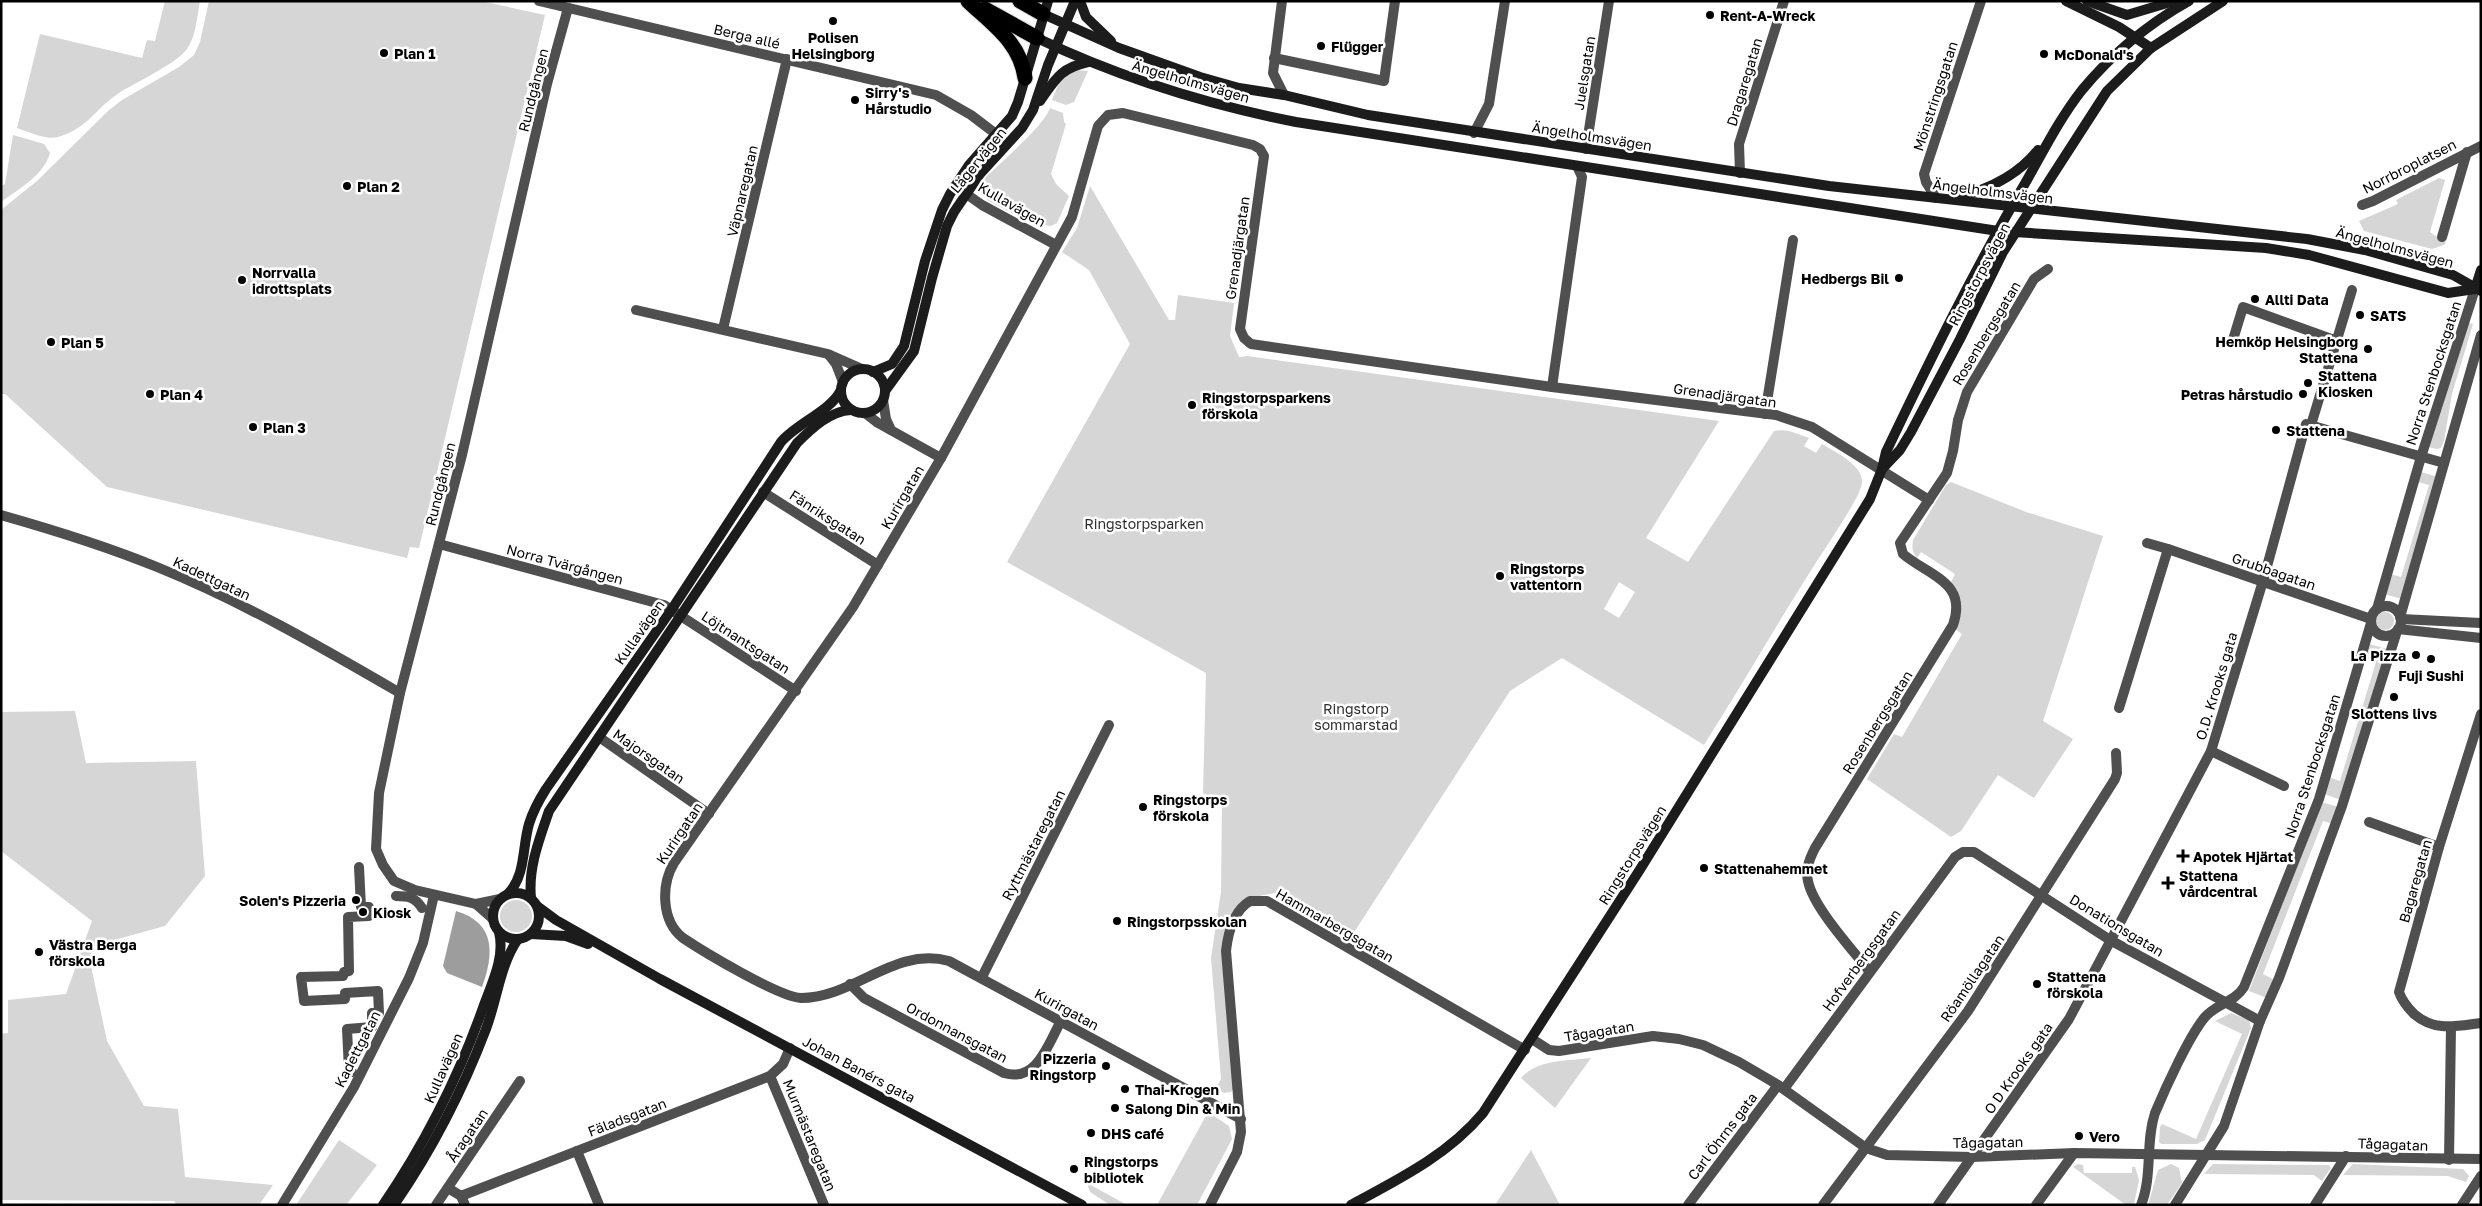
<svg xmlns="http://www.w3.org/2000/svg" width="2482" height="1206" font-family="'Golos Text',sans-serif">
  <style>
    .green { fill: #d6d6d6; fill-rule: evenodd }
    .water { fill: #9d9d9d }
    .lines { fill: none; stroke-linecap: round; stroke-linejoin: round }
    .highway-casing { stroke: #dbdbdb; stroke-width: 17 }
    .street { stroke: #4f4f4f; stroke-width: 10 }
    .secondary { stroke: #1c1c1c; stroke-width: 10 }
    .highway { stroke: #000; stroke-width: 15 }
    .poi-dot { fill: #000; stroke: #fff; stroke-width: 2 }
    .labels { text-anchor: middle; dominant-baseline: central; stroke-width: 5; stroke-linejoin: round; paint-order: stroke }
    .poi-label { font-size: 14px; font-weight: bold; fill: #000; stroke: #fff; text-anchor: start }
    .street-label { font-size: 14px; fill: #000; stroke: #fff }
    .park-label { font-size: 14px; fill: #2d2d2d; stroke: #fff }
  </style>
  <rect width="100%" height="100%" fill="#fff"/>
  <!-- green -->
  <g class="green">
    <path d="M165,1H200C197,16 196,37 187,49C176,64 136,82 119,93C96,108 87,129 58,137C44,140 30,132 17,128L40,34L142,58L147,40L155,41Z"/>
    <polygon points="209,1 481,1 545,15 419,548 410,547 407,558 107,487 5,394 1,394 1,210 37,181 108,111 122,100 179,67 194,55 200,42"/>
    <polygon points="1076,70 1088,71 1074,102 1066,105 1052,100 1061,78"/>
    <path d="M1050,108L1063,113L1064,122L1066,124L1051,174L1056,184L1069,196L1057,223L1051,226L1044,225L1042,229L987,200L982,188L986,177C1001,162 1044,126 1050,108Z"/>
    <path d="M13,135L44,144L50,153C44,175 19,189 1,202V186L5,184Z"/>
    <polygon points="2439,178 2445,180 2430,232 2446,243 2444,245 2432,249 2364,231 2359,221 2398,204 2396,200"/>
    <path d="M1090,186L1169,320H1175L1178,295L1234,303L1230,336L1239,357L1247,356L1719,421L1646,538L1688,562L1774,431C1786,428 1798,434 1809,438L1804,446L1816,453L1822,444C1835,452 1863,465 1862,482C1862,493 1840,525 1834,535C1788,604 1748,676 1704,745L1562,658L1510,691L1351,937L1275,893L1254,897L1227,933L1236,1086L1231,1092L1224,1093L1216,1088L1221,1079L1211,958L1221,892L1222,804L1203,793L1206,673L1007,562L1130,344L1089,270L1062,252L1077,228ZM1619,582L1635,592L1619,618L1604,609Z"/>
    <polygon points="2469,323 2473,324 2452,394 2444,441 2441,448 2437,449 2428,447"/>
    <polygon points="2421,472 2438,477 2402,599 2384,594 2390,574 2401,577 2429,485 2418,482"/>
    <path d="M1951,482L2026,512L2103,536L2043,721L2073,739L2034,798L1998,775L1961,831L1951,837L1867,779L1894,734L1902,737L1962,634L1955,629C1964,612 1964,597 1951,582L1955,574L1921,552L1917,558C1912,552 1912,548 1913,540L1946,485Z"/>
    <circle cx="2385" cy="621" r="9"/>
    <polygon points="2369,644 2387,649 2341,800 2324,794 2329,777 2340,781 2376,662 2365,658"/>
    <polygon points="75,711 86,763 196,761 205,876 165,926 96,945 89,957 107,1041 144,1106 178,1109 185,1177 273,1185 259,1205 177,1205 174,1201 1,1200 1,1034 8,1033 8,1000 66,994 92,921 1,851 1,712"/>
    <polygon points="2321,802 2339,807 2333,824 2323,821 2263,974 2273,979 2267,998 2249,991"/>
    <circle cx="516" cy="916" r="16"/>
    <polygon points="2231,1013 2249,1020 2251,1028 2205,1140 2197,1144 2161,1144 2159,1142 2160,1127 2162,1124 2196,1139 2242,1034 2215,1021"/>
    <path d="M1591,1058L1555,1108L1521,1078C1538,1059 1567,1061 1591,1058Z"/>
    <polygon points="1208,1112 1229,1126 1232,1139 1197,1205 1157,1205"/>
    <polygon points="339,1140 377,1165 346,1205 296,1205"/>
    <polygon points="1531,1150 1560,1205 1495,1205"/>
    <polygon points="2078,1164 2083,1165 2084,1173 2132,1173 2132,1167 2135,1167 2139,1180 2134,1204 2126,1205 2073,1167"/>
    <polygon points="2171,1164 2179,1168 2182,1183 2167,1205 2148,1205 2158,1170"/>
    <polygon points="2213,1164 2329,1165 2331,1168 2322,1181 2314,1175 2204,1174"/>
    <polygon points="2353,1164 2463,1169 2469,1176 2466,1182 2448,1176 2343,1175"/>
    <polygon points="1087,1183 1127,1205 1110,1205 1090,1192"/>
  </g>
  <!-- water -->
  <path class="water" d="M456,911C496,923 494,954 482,987L447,973L443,966Z"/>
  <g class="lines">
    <!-- highway casing -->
    <g class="highway-casing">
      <g id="highway">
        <path d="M968,1C993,25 1020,42 1025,78"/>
        <polyline points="1020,1 1043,14"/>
        <polyline points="985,9 1037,38"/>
      </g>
    </g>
    <!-- street -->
    <g class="street">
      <polyline points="539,1 936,95 971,115 996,134"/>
      <polyline points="1282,1 1273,73 1284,95"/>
      <polyline points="1274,58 1384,81 1395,1"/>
      <polyline points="1474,133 1489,104 1505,1"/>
      <polyline points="1586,149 1609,1"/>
      <polyline points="1740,173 1739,144 1784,1"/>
      <polyline points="955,186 982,205 1056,245"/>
      <polyline points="1936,198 1926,182 1924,174 1981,1"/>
      <polyline points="2362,205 2373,201 2481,146"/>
      <polyline points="2442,237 2467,152"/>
      <polyline points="636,310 828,354 862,369"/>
      <polyline points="723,329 787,59"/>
      <polyline points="2232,343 2243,307 2337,341"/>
      <polyline points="829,355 836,364 843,382"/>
      <polyline points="1552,387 1582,177 1577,166"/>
      <polyline points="883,400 886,419 891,430"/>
      <polyline points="865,413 878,423 941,458"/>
      <polyline points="1765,414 1793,240"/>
      <polyline points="2311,425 2352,290"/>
      <polyline points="763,492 878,565"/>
      <path d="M1,515C54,530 106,546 157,567C241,601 321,647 400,693"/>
      <polyline points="2147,543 2168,549"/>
      <polyline points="439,544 664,605 796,691"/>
      <circle cx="2386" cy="621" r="15"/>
      <polyline points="2377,609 2421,457 2475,289"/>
      <polyline points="2400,617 2481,335"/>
      <polyline points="2401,619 2481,623"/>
      <polyline points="2398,629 2481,638"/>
      <polyline points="2119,708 2168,549 2371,619"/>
      <path d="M2481,714L2439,847L2399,992C2402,1001 2407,1007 2414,1014C2435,1032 2456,1026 2481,1023"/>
      <polyline points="599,737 709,814"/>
      <polyline points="2211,751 2284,786"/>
      <polyline points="2369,822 2439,847"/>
      <path d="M396,896C408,896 415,897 422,908"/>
      <polyline points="500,899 476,904 415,890 394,881 383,865 376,849 379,793 400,693 462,455 547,84 568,8"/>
      <polyline points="476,904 493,919"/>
      <path d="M1869,971C1852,949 1813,907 1808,881C1805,869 1810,858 1815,848L1953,625C1968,582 1929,576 1903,554L1900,543L1947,473L1953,451L1958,420L1967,392L2034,279L2048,269"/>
      <polyline points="982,977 1109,725"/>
      <path d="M850,984L864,998L1004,1073C1037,1083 1048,1044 1061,1021"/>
      <polyline points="1532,1039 1549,1050 1559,1051 1653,1036 1679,1039 1703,1045 1739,1062 1778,1085 1866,1148 1887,1155 1972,1157 2074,1153 2481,1159"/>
      <polyline points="352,1072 349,1070 347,1029 372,1027 372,1013 379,1013 378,991 345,993 345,999 304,1001 301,977 343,976 344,972 349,971 348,917 369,916 369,907 361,907 359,867"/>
      <polyline points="770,1076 824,1205"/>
      <polyline points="1784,1089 1955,857 1963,852 1974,852 2110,940 2260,1021"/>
      <path d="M1241,1119L949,961C894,946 854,998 801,998C779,997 704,952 683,938C661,921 661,885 674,863L853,607L941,458L1072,217L1098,126L1108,115L1123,113L1253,145L1260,149L1264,156L1240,329L1244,338L1251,344L1552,387L1776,415L1812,427L1929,500"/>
      <polyline points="577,1151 599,1205"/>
      <polyline points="2449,1160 2451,1027"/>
      <polyline points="448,1188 461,1196 465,1205"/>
      <polyline points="461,1196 770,1076 783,1064 790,1048"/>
      <polyline points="282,1205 354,1087 409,978 423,943 434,895"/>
      <polyline points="436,1205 520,1081"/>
      <path d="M1210,1205L1237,1152L1241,1132L1226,951C1228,933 1233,911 1250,901H1267L1525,1050"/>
      <polyline points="1688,1205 1778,1085"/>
      <polyline points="1823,1205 1968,1011 2115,779 2117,773 2116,753"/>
      <polyline points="1938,1205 2069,1019 2211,751 2263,581 2306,424 2444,463"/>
      <polyline points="2036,1205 2074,1153"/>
      <path d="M2141,1205C2153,1175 2145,1143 2155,1113C2165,1089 2189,1036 2205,1017C2216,1004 2235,1002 2244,987L2319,799L2371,623"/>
      <polyline points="2175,1205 2224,1126 2260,1021 2279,978 2342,806 2397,631"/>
      <polyline points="2315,1205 2346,1156"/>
      <polyline points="2462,1205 2481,1176"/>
    </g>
    <!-- secondary -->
    <g class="secondary">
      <polyline points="1080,1 1086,17 1111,41"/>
      <polyline points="2066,1 2119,27 2151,48"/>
      <polyline points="2087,1 2127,15 2174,1"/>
      <polyline points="1043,14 1119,48 1200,77 1239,88 1284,95 1368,115 1829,186 2307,239 2365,250 2453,275 2481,291"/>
      <path d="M1037,38C1120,78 1205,104 1296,122L1998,231L2266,248L2309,255L2448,293L2475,289"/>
      <path d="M1040,101C1055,80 1060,68 1088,62"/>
      <path d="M1958,197C1990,189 2018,175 2038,150"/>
      <polyline points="2475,289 2481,270"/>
      <circle cx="863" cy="391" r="22"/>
      <polyline points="873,372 892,364 904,346 925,261 942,210 950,194 969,165 1012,116 1018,102 1048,1"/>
      <polyline points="885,391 914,351 932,278 947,226 954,212 980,174 1022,128 1033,110 1048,65 1075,1"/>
      <polyline points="1882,469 1900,450 1911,432 1960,339 2003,252 2107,91 2151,48 2223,1"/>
      <circle cx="516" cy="916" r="23"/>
      <path d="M508,894C526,875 522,848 529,824C533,811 539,800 546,789L672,609L781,442C797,423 831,411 841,390"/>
      <path d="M531,898C528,868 539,840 549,811L797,443C812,428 830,411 851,410"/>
      <polyline points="537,906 556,920 660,979 1082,1205"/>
      <polyline points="531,934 566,936 588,944"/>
      <path d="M383,1205C426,1142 459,1076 484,1005C493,981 505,956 499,932"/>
      <path d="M394,1205C432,1150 462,1092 486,1029C497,1000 500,965 518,939"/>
      <path d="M1351,1205C1399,1179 1448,1155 1483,1113L1639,871L1870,499L1882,469L1886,452C1930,360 1975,268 2027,180C2044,150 2060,118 2082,90C2112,54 2148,24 2189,1"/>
    </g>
    <!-- highway -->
    <use href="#highway" class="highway"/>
  </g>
  <!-- markers -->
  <g class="poi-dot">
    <circle cx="1710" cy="15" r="5"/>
    <circle cx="833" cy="21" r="5"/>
    <circle cx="1321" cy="46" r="5"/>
    <circle cx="384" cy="53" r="5"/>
    <circle cx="2044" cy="54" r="5"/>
    <circle cx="855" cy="100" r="5"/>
    <circle cx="347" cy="186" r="5"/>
    <circle cx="1899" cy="278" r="5"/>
    <circle cx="242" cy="280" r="5"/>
    <circle cx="2255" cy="299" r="5"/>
    <circle cx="2360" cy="315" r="5"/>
    <circle cx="51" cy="342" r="5"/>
    <circle cx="2368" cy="349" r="5"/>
    <circle cx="2308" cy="383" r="5"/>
    <circle cx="150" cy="394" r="5"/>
    <circle cx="2303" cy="394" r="5"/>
    <circle cx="1192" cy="405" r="5"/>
    <circle cx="253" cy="427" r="5"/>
    <circle cx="2276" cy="430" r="5"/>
    <circle cx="1500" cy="576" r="5"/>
    <circle cx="2416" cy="655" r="5"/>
    <circle cx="2431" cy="659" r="5"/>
    <circle cx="2394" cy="697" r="5"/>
    <circle cx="1143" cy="807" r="5"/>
    <path d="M2180.5 848.5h5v5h5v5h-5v5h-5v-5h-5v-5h5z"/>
    <circle cx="1704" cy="868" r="5"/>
    <path d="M2165.5 875.5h5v5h5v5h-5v5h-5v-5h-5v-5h5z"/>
    <circle cx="356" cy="900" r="5"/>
    <circle cx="363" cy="912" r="5"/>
    <circle cx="1117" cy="921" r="5"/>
    <circle cx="39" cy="952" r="5"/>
    <circle cx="2037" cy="984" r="5"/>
    <circle cx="1106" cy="1066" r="5"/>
    <circle cx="1125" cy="1089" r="5"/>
    <circle cx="1115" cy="1108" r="5"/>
    <circle cx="1091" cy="1133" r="5"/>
    <circle cx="2079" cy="1136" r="5"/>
    <circle cx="1074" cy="1169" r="5"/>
  </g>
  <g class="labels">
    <!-- poi labels -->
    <g class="poi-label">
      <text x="1720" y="15">Rent-A-Wreck</text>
      <text x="833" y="37" text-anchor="middle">Polisen<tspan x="833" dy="16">Helsingborg</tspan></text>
      <text x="1331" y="46">Flügger</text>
      <text x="394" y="53">Plan 1</text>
      <text x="2054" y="54">McDonald's</text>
      <text x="865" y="92">Sirry's<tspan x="865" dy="16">Hårstudio</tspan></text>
      <text x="357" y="186">Plan 2</text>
      <text x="252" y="272">Norrvalla<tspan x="252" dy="16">idrottsplats</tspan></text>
      <text x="1889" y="278" text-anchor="end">Hedbergs Bil</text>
      <text x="2265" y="299">Allti Data</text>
      <text x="2370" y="315">SATS</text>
      <text x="2358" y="341" text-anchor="end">Hemköp Helsingborg<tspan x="2358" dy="16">Stattena</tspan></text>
      <text x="61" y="342">Plan 5</text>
      <text x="2318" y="375">Stattena<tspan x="2318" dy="16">Kiosken</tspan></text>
      <text x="160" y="394">Plan 4</text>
      <text x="2293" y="394" text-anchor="end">Petras hårstudio</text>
      <text x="1202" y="397">Ringstorpsparkens<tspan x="1202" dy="16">förskola</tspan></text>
      <text x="263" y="427">Plan 3</text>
      <text x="2286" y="430">Stattena</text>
      <text x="1510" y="568">Ringstorps<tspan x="1510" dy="16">vattentorn</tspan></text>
      <text x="2406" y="655" text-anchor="end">La Pizza</text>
      <text x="2431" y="675" text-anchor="middle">Fuji Sushi</text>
      <text x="2394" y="713" text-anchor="middle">Slottens livs</text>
      <text x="1153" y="799">Ringstorps<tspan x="1153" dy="16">förskola</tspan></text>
      <text x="2193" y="856">Apotek Hjärtat</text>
      <text x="1714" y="868">Stattenahemmet</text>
      <text x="2179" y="875">Stattena<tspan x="2179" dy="16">vårdcentral</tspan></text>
      <text x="346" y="900" text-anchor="end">Solen's Pizzeria</text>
      <text x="373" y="912">Kiosk</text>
      <text x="1127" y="921">Ringstorpsskolan</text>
      <text x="49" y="944">Västra Berga<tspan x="49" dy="16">förskola</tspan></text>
      <text x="2047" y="976">Stattena<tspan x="2047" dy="16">förskola</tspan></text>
      <text x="1096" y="1058" text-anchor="end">Pizzeria<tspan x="1096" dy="16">Ringstorp</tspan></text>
      <text x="1135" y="1089">Thai-Krogen</text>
      <text x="1125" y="1108">Salong Din &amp; Min</text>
      <text x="1101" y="1133">DHS café</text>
      <text x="2089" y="1136">Vero</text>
      <text x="1084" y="1161">Ringstorps<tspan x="1084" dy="16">bibliotek</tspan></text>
    </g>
    <!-- street labels -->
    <g class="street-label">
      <text transform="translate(747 36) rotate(13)">Berga allé</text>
      <text transform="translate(1584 73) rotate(-81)">Juelsgatan</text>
      <text transform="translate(1191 81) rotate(16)">Ängelholmsvägen</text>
      <text transform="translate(1744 82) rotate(-73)">Dragaregatan</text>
      <text transform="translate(533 90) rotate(-76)">Rundgången</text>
      <text transform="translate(1935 96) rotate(-72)">Mönstringsgatan</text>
      <text transform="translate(1592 136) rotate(9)">Ängelholmsvägen</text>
      <text transform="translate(978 160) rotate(-51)">Lägervägen</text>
      <text transform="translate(2409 166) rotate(-27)">Norrbroplatsen</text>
      <text transform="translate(742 191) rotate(-77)">Väpnaregatan</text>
      <text transform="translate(1993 191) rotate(7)">Ängelholmsvägen</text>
      <text transform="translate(1012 204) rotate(30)">Kullavägen</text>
      <text transform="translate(2395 247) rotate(15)">Ängelholmsvägen</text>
      <text transform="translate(1237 248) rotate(-82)">Grenadjärgatan</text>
      <text transform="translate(1979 274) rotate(-62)">Ringstorpsvägen</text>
      <text transform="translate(1986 333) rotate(-59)">Rosenbergsgatan</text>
      <text transform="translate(2433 373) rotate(-72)">Norra Stenbocksgatan</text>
      <text transform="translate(1725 395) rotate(8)">Grenadjärgatan</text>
      <text transform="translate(440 484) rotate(-76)">Rundgången</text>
      <text transform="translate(902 497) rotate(-60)">Kurirgatan</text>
      <text transform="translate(828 517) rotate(33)">Fänriksgatan</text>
      <text transform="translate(565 564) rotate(15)">Norra Tvärgången</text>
      <text transform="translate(2274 571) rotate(19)">Grubbagatan</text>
      <text transform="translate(212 578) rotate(25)">Kadettgatan</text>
      <text transform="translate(639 632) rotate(-55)">Kullavägen</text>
      <text transform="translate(746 642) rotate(33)">Löjtnantsgatan</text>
      <text transform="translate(2216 686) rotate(-73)">O.D. Krooks gata</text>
      <text transform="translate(1877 722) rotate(-58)">Rosenbergsgatan</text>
      <text transform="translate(649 756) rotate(35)">Majorsgatan</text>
      <text transform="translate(2312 766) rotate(-72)">Norra Stenbocksgatan</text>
      <text transform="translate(679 833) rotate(-56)">Kurirgatan</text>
      <text transform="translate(1033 845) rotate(-63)">Ryttmästaregatan</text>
      <text transform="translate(1632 855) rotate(-58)">Ringstorpsvägen</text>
      <text transform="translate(2415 881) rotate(-74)">Bagaregatan</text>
      <text transform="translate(1335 925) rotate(30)">Hammarbergsgatan</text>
      <text transform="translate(2117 925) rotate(31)">Donationsgatan</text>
      <text transform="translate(1861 960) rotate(-54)">Hofverbergsgatan</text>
      <text transform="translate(1972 978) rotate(-56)">Röamöllagatan</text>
      <text transform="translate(1067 1009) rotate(29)">Kurirgatan</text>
      <text transform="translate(1599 1031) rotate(-9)">Tågagatan</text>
      <text transform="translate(957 1032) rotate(28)">Ordonnansgatan</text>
      <text transform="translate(357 1049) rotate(-63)">Kadettgatan</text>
      <text transform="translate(443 1068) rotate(-66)">Kullavägen</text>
      <text transform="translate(2018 1068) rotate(-55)">O D Krooks gata</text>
      <text transform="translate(859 1069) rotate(28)">Johan Banérs gata</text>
      <text transform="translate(627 1117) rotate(-21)">Fäladsgatan</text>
      <text transform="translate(467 1135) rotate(-56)">Åragatan</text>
      <text transform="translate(810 1135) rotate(68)">Murmästaregatan</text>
      <text transform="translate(1722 1136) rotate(-53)">Carl Öhrns gata</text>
      <text transform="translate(1988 1142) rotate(-1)">Tågagatan</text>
      <text transform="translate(2393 1144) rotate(2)">Tågagatan</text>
    </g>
    <!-- park labels -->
    <g class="park-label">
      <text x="1144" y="523">Ringstorpsparken</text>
      <text x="1356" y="708">Ringstorp<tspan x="1356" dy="16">sommarstad</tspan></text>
    </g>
  </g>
  <!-- border -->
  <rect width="2482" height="1206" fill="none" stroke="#000000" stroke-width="5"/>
</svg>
